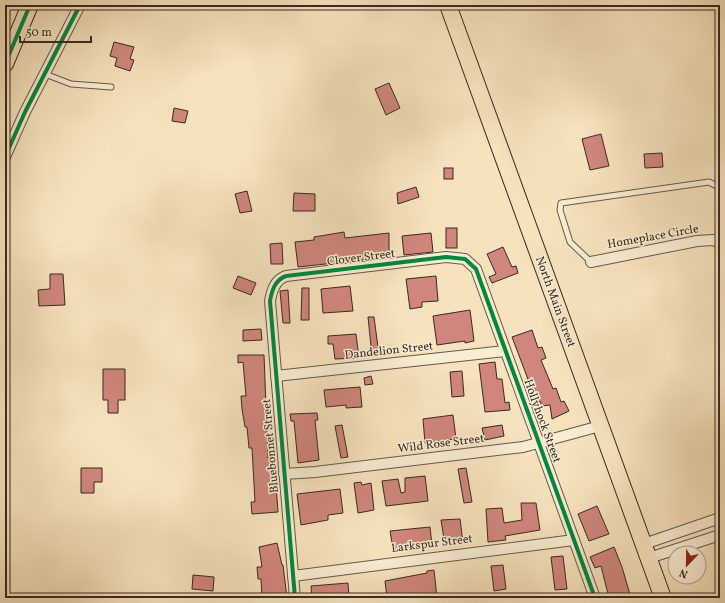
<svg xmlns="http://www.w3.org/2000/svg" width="725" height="603" font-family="Vollkorn,serif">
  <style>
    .building { fill: #d0867c; stroke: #3a2921 }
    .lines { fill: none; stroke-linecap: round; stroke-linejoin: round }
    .lane-casing { stroke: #695848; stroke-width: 7 }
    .street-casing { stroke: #695848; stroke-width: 12 }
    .primary-casing { stroke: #3a2921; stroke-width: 18 }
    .lane { stroke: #f9edd4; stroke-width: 5 }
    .street { stroke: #f9edd4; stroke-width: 10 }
    .primary { stroke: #f6e3bd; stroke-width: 16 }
    .cycleway-casing { stroke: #f9edd4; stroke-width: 6 }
    .cycleway { stroke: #00873e; stroke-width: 4 }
    .labels { text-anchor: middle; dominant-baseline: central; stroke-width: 3; stroke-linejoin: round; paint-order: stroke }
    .street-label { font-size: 12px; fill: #3a2921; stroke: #f9edd4 }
  </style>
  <rect width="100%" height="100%" fill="#f6e3bd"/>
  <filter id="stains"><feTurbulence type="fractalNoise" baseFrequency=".005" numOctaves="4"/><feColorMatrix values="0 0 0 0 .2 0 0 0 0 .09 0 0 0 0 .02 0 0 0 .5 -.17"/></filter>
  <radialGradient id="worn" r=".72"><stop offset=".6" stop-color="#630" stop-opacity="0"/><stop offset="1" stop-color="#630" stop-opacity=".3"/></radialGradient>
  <!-- building -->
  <g class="building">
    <polygon points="114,42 134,47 130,59 134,60 130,71 115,66 117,58 110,56"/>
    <polygon points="389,83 400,108 386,115 375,89"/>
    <polygon points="174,108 188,111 185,123 172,121"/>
    <polygon points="601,134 609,166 590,170 582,139"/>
    <polygon points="662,153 663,167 645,168 644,154"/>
    <rect x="444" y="168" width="9" height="11"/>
    <polygon points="416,187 419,197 398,204 397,193"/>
    <polygon points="247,191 252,211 240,213 235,194"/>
    <polygon points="294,193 315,194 315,211 293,211"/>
    <rect x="446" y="228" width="11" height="20"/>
    <polygon points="344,232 345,238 389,233 389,257 298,267 295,242 314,240 314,237"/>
    <polygon points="431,233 433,252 404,255 402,236"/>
    <polygon points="282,243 283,264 271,264 270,244"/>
    <polygon points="503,247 512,267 516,266 518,273 492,283 489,277 496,274 487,254"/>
    <polygon points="50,274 63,274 65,305 39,306 38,290 50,289"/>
    <polygon points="238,276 256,283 251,295 233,288"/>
    <polygon points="436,276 438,301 422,302 422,307 410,309 406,279"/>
    <polygon points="350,286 353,311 323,313 321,289"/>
    <polygon points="302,288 309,288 309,320 301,320"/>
    <polygon points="288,290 290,323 283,323 280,291"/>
    <polygon points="470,310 474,341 465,343 465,341 437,345 433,316"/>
    <polygon points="368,317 374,317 379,355 372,356"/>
    <polygon points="261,329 262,340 243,341 243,330"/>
    <polygon points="532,330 538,348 542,347 546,358 541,360 553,389 556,388 561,402 564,401 569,411 552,419 550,405 542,406 540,401 537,403 512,337"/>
    <polygon points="356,334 359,358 335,359 333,344 328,344 328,336"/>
    <polygon points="238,355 264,355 268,458 274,458 278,512 252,514 251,502 255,502 252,448 249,448 247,427 245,427 242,409 241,396 246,396 243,362 238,363"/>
    <polygon points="495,362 497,379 502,379 505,403 509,402 510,410 485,412 479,364"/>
    <polygon points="103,369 125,369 125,400 118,400 118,413 108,413 108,400 103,400"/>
    <polygon points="462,371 464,396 452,397 450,372"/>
    <polygon points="371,376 373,384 365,385 364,378"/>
    <polygon points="360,387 362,407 346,408 346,405 326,407 324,390"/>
    <polygon points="317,413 318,420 315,420 319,460 298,463 294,421 291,421 290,414"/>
    <polygon points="453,415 456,439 425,443 423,419"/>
    <polygon points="342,425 348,457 341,458 335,426"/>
    <polygon points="502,425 504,436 485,440 482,428"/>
    <polygon points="81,468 102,468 102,482 94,482 94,493 81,493"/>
    <polygon points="466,468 472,502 464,503 458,469"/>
    <polygon points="425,476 428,501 386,506 382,481 398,479 401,493 405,492 405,478"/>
    <polygon points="361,482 362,485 371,483 374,510 358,513 354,483"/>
    <polygon points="340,489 343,513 328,515 328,520 301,525 297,494"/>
    <polygon points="521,503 536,503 540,530 505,536 506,540 488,542 486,509 502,508 504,523 522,520"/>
    <polygon points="597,506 609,534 589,541 578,514"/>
    <polygon points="460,519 463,543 445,545 441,520"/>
    <polygon points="430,527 432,545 393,549 390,531"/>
    <polygon points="277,543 282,565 283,565 287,598 262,598 261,579 258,579 257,567 262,567 259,547"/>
    <polygon points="614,547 622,567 631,598 609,598 601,566 595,568 590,557"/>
    <polygon points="563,556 567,589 555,590 551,557"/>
    <polygon points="503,565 506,589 494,591 491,566"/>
    <polygon points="434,570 437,598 387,598 385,581 427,573 427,571"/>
    <polygon points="193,575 214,577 213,591 192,589"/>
    <polygon points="348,583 349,598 312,598 311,586"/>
  </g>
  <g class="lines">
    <!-- lane casing -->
    <g class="lane-casing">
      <g id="lane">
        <polyline points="45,74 71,84 111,87"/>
        <polyline points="591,262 570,242 560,210 561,203 709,182 717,186 720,191"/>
      </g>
    </g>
    <!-- street casing -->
    <g class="street-casing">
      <g id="street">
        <polyline points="5,157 25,112 80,5"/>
        <polyline points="591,262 697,241 713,240 720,243"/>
        <polyline points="276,376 505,351"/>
        <polyline points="284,474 315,472 523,447 600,426"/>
        <polyline points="644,544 720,518"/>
        <polyline points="649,558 720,535"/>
        <polyline points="293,576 574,540"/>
        <path d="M295,598L270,301C272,290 275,280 286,276L446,257L465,259L476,269L595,598"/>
      </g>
    </g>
    <!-- primary casing -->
    <g class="primary-casing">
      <g id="primary">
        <polyline points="448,5 663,598"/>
        <polyline points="5,64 30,5"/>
      </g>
    </g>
    <!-- lane -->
    <use href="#lane" class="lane"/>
    <!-- street -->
    <use href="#street" class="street"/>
    <!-- primary -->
    <use href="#primary" class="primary"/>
    <!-- cycleway casing -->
    <g class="cycleway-casing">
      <g id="cycleway">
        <polyline points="5,64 30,5"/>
        <polyline points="5,157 25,112 80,5"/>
        <path d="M295,598L270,301C272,290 275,280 286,276L446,257L465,259L476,269L595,598"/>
      </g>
    </g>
    <!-- cycleway -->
    <use href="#cycleway" class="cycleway"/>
  </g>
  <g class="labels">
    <!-- street labels -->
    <g class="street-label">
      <text transform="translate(653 237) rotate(-10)">Homeplace Circle</text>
      <text transform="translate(361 258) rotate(-7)">Clover Street</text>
      <text transform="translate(555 302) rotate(70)">North Main Street</text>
      <text transform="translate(389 351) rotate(-6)">Dandelion Street</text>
      <text transform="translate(542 421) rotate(70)">Hollyhock Street</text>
      <text transform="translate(441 444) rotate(-7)">Wild Rose Street</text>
      <text transform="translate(271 446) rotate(-95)">Bluebonnet Street</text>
      <text transform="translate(432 544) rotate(-7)">Larkspur Street</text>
    </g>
  </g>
  <!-- margin -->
  <rect width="725" height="603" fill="none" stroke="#f6e3bd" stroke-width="20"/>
  <rect x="6" y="6" width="713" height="591" fill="none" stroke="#3a2921" stroke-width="2"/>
  <rect x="10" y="10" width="705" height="583" fill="none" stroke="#3a2921"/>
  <!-- north arrow -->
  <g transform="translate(687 565) rotate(202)"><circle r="19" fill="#f9edd4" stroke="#ad9f8c"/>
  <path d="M0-3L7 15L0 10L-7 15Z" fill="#8f2418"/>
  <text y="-6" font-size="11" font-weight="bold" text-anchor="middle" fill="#3a2921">N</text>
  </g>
  <!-- scale -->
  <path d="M20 36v6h71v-6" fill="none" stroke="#3a2921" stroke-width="2"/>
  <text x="26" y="36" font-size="12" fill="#3a2921" stroke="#f9edd4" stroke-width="3" paint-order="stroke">50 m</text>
  <rect width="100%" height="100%" filter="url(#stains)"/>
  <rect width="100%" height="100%" fill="url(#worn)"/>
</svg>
